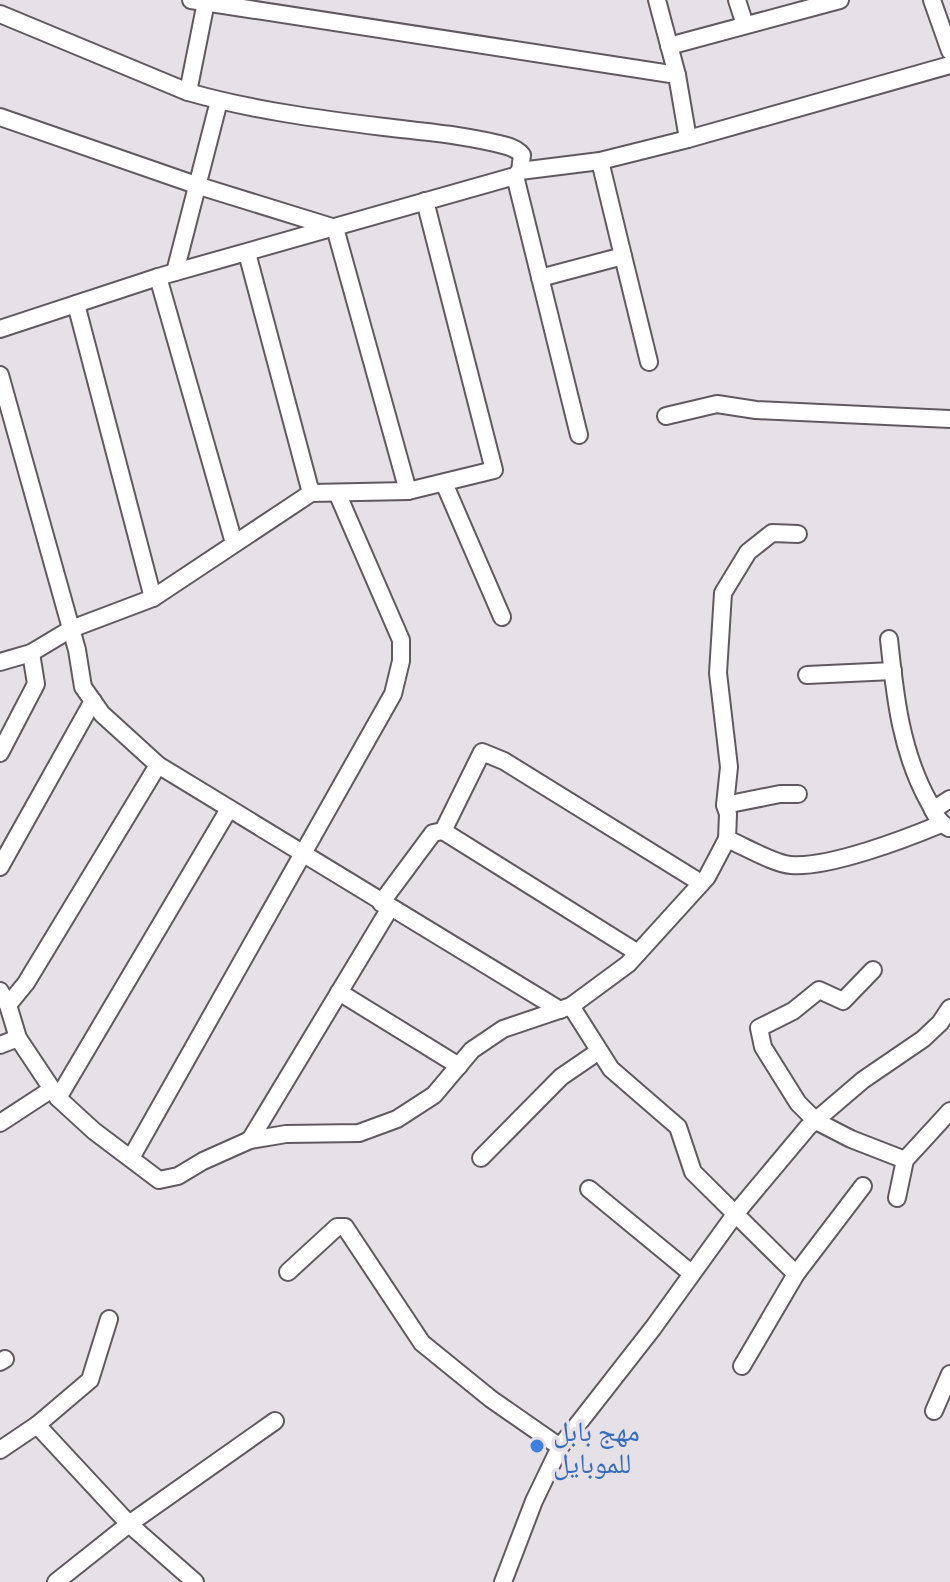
<svg xmlns="http://www.w3.org/2000/svg" width="950" height="1582" font-family="Manrope,'Noto Naskh Arabic',sans-serif">
  <style>
    .lines { fill: none; stroke-linecap: round; stroke-linejoin: round }
    .minor-casing { stroke: #605a60; stroke-width: 20 }
    .minor { stroke: #fff; stroke-width: 16 }
    .shop-dot { fill: #3f7fe0; stroke: #e6e0e7; stroke-width: 3 }
    .labels { text-anchor: middle; dominant-baseline: central; stroke-width: 7; stroke-linejoin: round; paint-order: stroke }
    .shop-label { font-size: 28px; fill: #366cbe; stroke: #e6e0e7; text-anchor: start }
  </style>
  <rect width="100%" height="100%" fill="#e6e0e7"/>
  <g class="lines">
    <!-- minor casing -->
    <g class="minor-casing">
      <g id="minor">
        <polyline points="191,0 677,75"/>
        <polyline points="657,0 677,75 688,139"/>
        <polyline points="737,0 745,25"/>
        <polyline points="932,0 950,51"/>
        <path d="M0,14L188,92C251,110 319,119 384,127C425,132 467,135 507,146C514,148 518,150 522,155L520,171L515,176L158,277L0,329"/>
        <polyline points="669,46 840,0"/>
        <polyline points="188,92 206,2"/>
        <polyline points="0,117 196,185 335,228 408,491"/>
        <polyline points="520,171 600,161 688,139 950,65"/>
        <polyline points="515,176 579,435"/>
        <polyline points="247,253 311,493"/>
        <polyline points="623,256 649,362"/>
        <polyline points="175,272 219,101"/>
        <polyline points="158,277 234,543"/>
        <polyline points="540,278 623,256 600,161"/>
        <polyline points="76,304 153,598"/>
        <polyline points="0,375 77,650 83,687 102,714 158,765 560,1010"/>
        <polyline points="666,416 717,404 756,410 950,419"/>
        <polyline points="444,483 502,617"/>
        <path d="M798,534L772,533L748,552L723,593L718,673L729,767L725,805L728,814L727,839C744,846 774,864 791,865C829,868 905,839 941,824"/>
        <path d="M889,639C895,697 901,753 930,804C935,814 939,823 949,828"/>
        <polyline points="0,662 31,653 71,629 153,598 311,493 408,491 494,470 425,201"/>
        <polyline points="807,675 893,671"/>
        <polyline points="0,753 36,684 31,653"/>
        <polyline points="725,805 780,794 798,794"/>
        <polyline points="933,810 950,799"/>
        <polyline points="443,831 482,752 504,761 701,883"/>
        <polyline points="0,867 93,701"/>
        <polyline points="381,903 433,833 443,831 638,953"/>
        <polyline points="873,970 843,1001 819,990 793,1011 759,1028 763,1047 798,1103 816,1121 851,1139 905,1160"/>
        <polyline points="0,991 8,1005 18,1038 58,1098 94,1131 159,1180 178,1176 203,1161 250,1140 286,1134 359,1133 397,1119 434,1095 472,1050 503,1029 571,1006 628,964 707,877 727,839"/>
        <polyline points="339,992 459,1066"/>
        <polyline points="8,1005 26,983 158,765"/>
        <polyline points="571,1006 611,1069 678,1127 693,1172 796,1274"/>
        <polyline points="0,1045 18,1038"/>
        <polyline points="58,1098 229,809"/>
        <polyline points="0,1123 52,1089"/>
        <polyline points="250,1140 390,908"/>
        <polyline points="131,1158 393,694 401,661 401,640 338,495"/>
        <polyline points="481,1158 561,1077 599,1051"/>
        <polyline points="589,1189 691,1273"/>
        <polyline points="897,1198 905,1160 950,1111"/>
        <polyline points="288,1272 337,1227 345,1227 422,1343 491,1399 560,1447"/>
        <polyline points="0,1362 5,1359"/>
        <polyline points="742,1366 796,1274 863,1186"/>
        <polyline points="934,1411 950,1374"/>
        <polyline points="37,1425 129,1524 195,1582"/>
        <polyline points="0,1450 37,1425 90,1380 109,1319"/>
        <polyline points="56,1582 129,1524 275,1421"/>
        <polyline points="503,1582 534,1501 560,1447 653,1328 736,1213 808,1127 863,1080 923,1039 940,1023 950,1008"/>
      </g>
    </g>
    <!-- minor -->
    <use href="#minor" class="minor"/>
  </g>
  <!-- markers -->
  <circle class="shop-dot" cx="537" cy="1446" r="8"/>
  <g class="labels">
    <!-- shop labels -->
    <g class="shop-label">
      <text x="553" y="1430">مهج بابل<tspan x="553" dy="32">للموبايل</tspan></text>
    </g>
  </g>
</svg>
